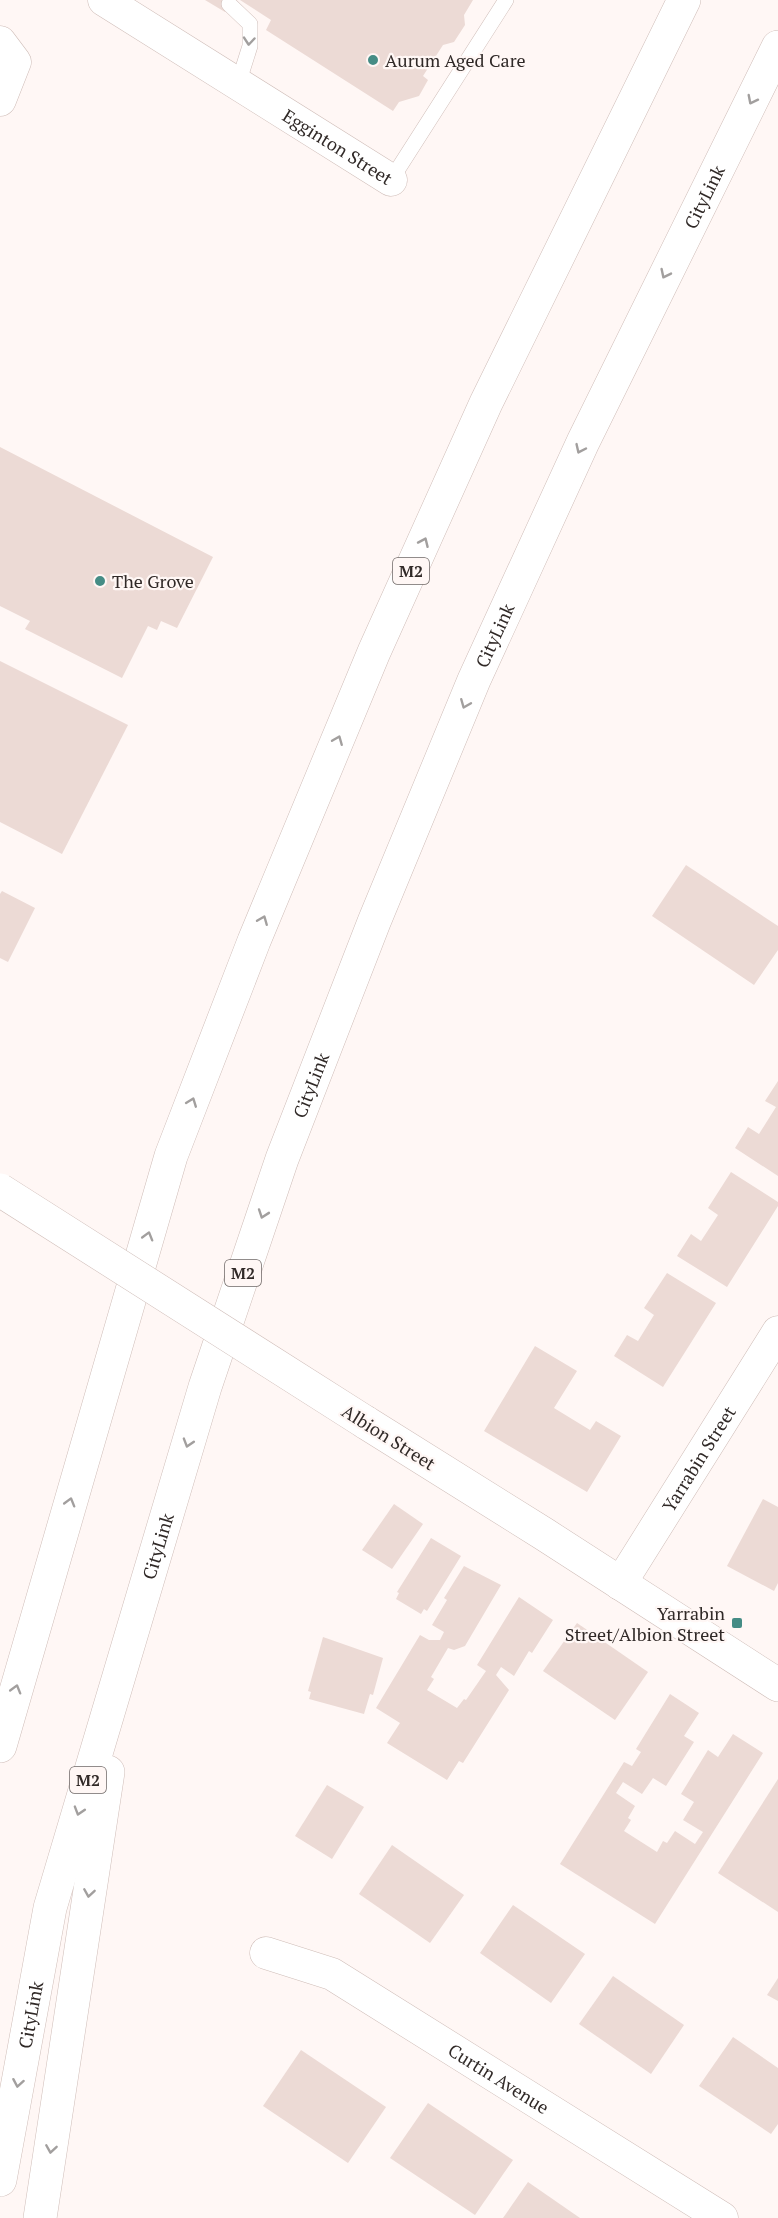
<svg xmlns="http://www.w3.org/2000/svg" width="778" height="2218" font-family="'PT Serif',serif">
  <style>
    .building { fill: #ecdad5 }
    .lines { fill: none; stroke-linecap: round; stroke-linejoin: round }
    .lane-casing { stroke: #cfbdb8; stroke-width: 16 }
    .street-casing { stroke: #cfbdb8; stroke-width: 33 }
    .secondary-casing { stroke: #cfbdb8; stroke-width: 34 }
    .highway-casing { stroke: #cfbdb8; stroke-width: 34 }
    .lane { stroke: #fff; stroke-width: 15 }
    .street { stroke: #fff; stroke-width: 32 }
    .secondary { stroke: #fff; stroke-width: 33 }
    .highway { stroke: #fff; stroke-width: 33 }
    .secondary-bridge-casing { stroke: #cfbdb8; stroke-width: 34; stroke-linecap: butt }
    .secondary-bridge { stroke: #fff; stroke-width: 33 }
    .oneway { stroke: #a29f9e }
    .poi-dot { fill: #458c85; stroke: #fff7f5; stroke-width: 2 }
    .labels { text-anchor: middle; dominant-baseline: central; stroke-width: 4.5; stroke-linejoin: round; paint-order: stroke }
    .shield { fill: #fff7f5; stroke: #6e6765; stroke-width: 1.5 }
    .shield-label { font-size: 16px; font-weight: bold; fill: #302927 }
    .poi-label { font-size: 18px; fill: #302927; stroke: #fff7f5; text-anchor: start }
    .street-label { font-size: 18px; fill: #302927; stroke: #fff7f5 }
  </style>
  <rect width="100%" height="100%" fill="#fff7f5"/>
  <!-- building -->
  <g class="building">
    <polygon points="205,0 232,0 225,12"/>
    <polygon points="240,0 473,0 464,15 465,25 454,42 443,45 423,76 428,80 419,96 399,102 393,111 266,30 271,20"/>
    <polygon points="0,447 213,557 177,628 161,621 157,630 148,626 122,678 25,629 30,621 0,606"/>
    <polygon points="0,661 128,725 62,854 0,822"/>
    <polygon points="686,865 778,926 778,950 754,985 652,916"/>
    <polygon points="2,891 35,908 8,962 0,958 0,894"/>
    <polygon points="778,1081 778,1176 735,1148 748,1127 759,1134 776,1107 765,1101"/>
    <polygon points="731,1172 778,1202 778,1206 727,1287 677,1256 691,1234 701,1241 718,1215 708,1208"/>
    <polygon points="667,1273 716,1303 663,1387 614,1356 627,1335 638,1341 654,1315 644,1308"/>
    <polygon points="535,1346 577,1371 554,1408 590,1430 596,1421 621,1436 587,1492 484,1431"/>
    <polygon points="763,1499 778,1507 778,1583 774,1591 727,1566"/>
    <polygon points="394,1504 423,1524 392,1569 362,1550"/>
    <polygon points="431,1538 461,1556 427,1611 424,1609 421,1614 396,1599 399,1593 397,1592"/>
    <polygon points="464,1566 501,1585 465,1646 454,1650 448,1648 431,1677 434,1679 427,1690 457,1708 464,1699 466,1700 486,1671 477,1665 519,1597 553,1620 532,1653 529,1651 514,1676 501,1667 496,1675 509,1690 463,1763 459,1761 447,1780 387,1743 400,1723 376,1708 420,1635 429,1640 440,1640 444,1632 432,1625 447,1600 444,1598"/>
    <polygon points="577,1623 648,1672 615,1720 543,1671"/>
    <polygon points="323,1637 383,1658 373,1695 370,1694 364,1714 309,1699 311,1692 308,1691"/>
    <polygon points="670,1694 699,1713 684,1736 694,1742 666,1786 653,1778 642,1794 623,1782 616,1793 635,1806 628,1818 631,1820 624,1831 657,1852 663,1841 667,1843 675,1831 695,1844 703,1832 683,1820 694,1802 681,1794 708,1750 718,1757 733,1734 763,1753 655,1924 560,1864 624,1762 632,1766 641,1752 636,1749"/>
    <polygon points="778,1779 778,1912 718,1873"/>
    <polygon points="327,1785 364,1807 332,1859 295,1836"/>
    <polygon points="392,1845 464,1895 430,1943 359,1894"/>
    <polygon points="513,1905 585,1954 551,2003 480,1953"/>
    <polygon points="613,1976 684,2025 651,2074 579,2024"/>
    <polygon points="778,1978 778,2001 767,1995"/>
    <polygon points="733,2037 778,2068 778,2124 771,2134 699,2086"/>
    <polygon points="301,2050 386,2107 348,2163 263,2106"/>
    <polygon points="428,2103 513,2160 475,2215 390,2158"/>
    <polygon points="528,2182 580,2218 503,2218"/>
  </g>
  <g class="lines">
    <!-- lane casing -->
    <g class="lane-casing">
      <g id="lane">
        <polyline points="229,4 250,24 250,46 238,84"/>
        <polyline points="391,180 506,0"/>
      </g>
    </g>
    <!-- street casing -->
    <g class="street-casing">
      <g id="street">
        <path id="s1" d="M104,0L391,180"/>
        <polyline points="0,42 15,62 0,100"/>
        <path id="s2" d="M620,1584L778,1332"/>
        <path id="s3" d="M266,1953L332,1974L722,2218"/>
      </g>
    </g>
    <!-- secondary casing -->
    <g class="secondary-casing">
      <polyline id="secondary" points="365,1422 544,1534 778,1685"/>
    </g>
    <!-- highway casing -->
    <g class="highway-casing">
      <g id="highway">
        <polyline points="0,1746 171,1156 254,941 374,652 486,403 684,0"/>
        <path id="s4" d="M0,2180L50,1908L205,1387L282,1159L374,922L474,680L583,442L778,47"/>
        <polyline points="40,2218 108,1772"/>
      </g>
    </g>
    <!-- lane -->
    <use href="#lane" class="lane"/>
    <!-- street -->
    <use href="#street" class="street"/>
    <!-- secondary -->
    <use href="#secondary" class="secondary"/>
    <!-- highway -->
    <use href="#highway" class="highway"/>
    <!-- secondary-bridge casing -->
    <g class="secondary-bridge-casing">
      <polyline id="secondary-bridge" points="0,1190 365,1422"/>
    </g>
    <!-- secondary-bridge -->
    <use href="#secondary-bridge" class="secondary-bridge"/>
  </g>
  <!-- one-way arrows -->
  <defs><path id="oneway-chevron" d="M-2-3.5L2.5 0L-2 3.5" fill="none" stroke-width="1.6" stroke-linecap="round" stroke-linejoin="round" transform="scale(1.5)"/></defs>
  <g class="oneway">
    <use href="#oneway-chevron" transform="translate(249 41) rotate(95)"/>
    <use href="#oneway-chevron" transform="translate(752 100) rotate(117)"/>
    <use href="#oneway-chevron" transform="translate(665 274) rotate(116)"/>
    <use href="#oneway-chevron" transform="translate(580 449) rotate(115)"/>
    <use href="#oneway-chevron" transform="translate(424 542) rotate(-66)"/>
    <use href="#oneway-chevron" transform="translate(465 704) rotate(112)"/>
    <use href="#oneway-chevron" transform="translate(338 740) rotate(-68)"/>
    <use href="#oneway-chevron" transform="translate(263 920) rotate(-68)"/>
    <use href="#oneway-chevron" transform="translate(192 1102) rotate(-69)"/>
    <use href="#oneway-chevron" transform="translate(263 1214) rotate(109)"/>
    <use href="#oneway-chevron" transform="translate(148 1236) rotate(-74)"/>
    <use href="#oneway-chevron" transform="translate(188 1443) rotate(107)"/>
    <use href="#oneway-chevron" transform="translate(70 1502) rotate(-74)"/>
    <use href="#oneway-chevron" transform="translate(16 1689) rotate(-74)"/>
    <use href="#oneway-chevron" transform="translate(79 1811) rotate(107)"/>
    <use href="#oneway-chevron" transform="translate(89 1893) rotate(99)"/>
    <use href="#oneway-chevron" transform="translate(18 2083) rotate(100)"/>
    <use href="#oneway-chevron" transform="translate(51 2149) rotate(99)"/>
  </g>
  <!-- markers -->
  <g class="poi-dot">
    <circle cx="373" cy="60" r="6"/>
    <circle cx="100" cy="581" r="6"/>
    <rect x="731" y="1617" width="12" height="12" rx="3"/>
  </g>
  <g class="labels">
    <!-- shield labels -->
    <g class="shield">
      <rect x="393" y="558" width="36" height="26" rx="4.5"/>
      <rect x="225" y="1260" width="36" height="26" rx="4.5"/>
      <rect x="70" y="1767" width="36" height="26" rx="4.5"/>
    </g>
    <g class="shield-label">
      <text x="411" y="571">M2</text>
      <text x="243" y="1273">M2</text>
      <text x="88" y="1780">M2</text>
    </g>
    <!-- poi labels -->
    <g class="poi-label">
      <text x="385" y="60">Aurum Aged Care</text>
      <text x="112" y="581">The Grove</text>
      <text x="725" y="1613" text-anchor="end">Yarrabin<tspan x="725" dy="21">Street/Albion Street</tspan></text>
    </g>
    <!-- street labels -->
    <g class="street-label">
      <text stroke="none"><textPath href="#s1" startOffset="276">Egginton Street</textPath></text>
      <text stroke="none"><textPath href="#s4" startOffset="2112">CityLink</textPath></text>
      <text stroke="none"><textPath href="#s4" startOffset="1626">CityLink</textPath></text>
      <text stroke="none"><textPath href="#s4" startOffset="1140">CityLink</textPath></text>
      <text transform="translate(389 1437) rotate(32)">Albion Street</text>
      <text stroke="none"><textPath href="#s2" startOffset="148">Yarrabin Street</textPath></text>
      <text stroke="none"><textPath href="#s4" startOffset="654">CityLink</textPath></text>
      <text stroke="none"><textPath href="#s4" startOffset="168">CityLink</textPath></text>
      <text stroke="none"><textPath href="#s3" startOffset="266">Curtin Avenue</textPath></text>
    </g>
  </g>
</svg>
